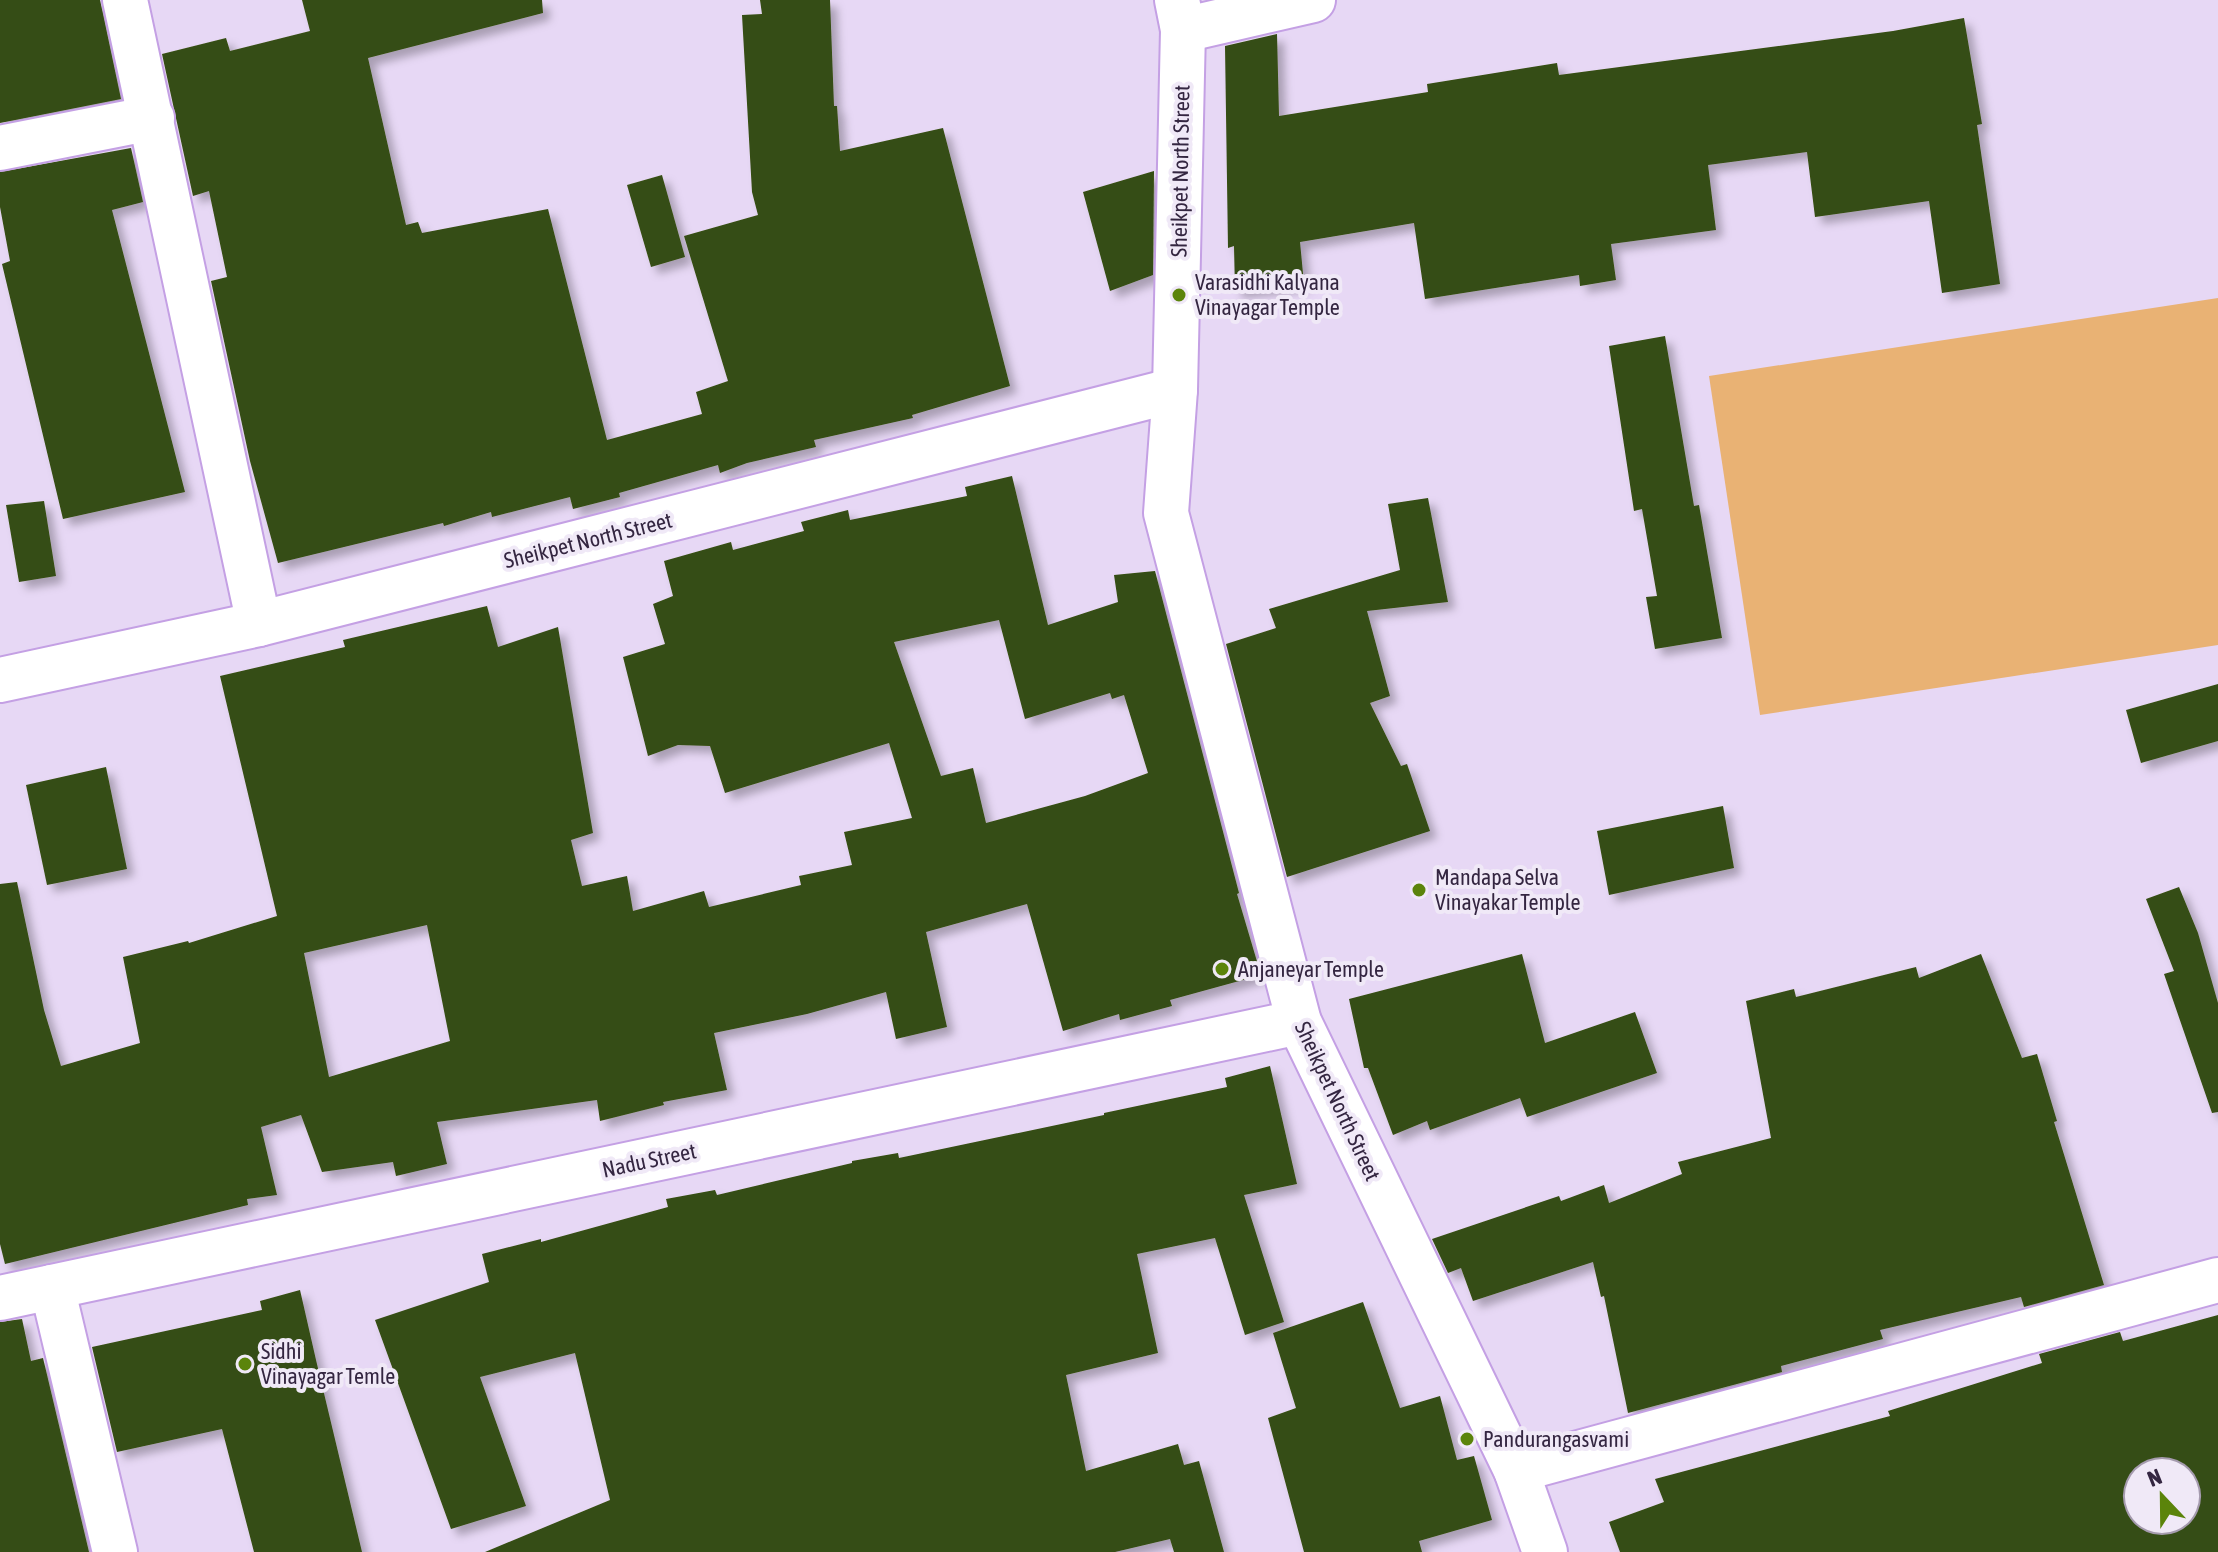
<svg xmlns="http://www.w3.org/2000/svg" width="2218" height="1552" font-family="'Asap Condensed',sans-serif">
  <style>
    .green { fill: #e9b274 }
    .building { fill: #364d12; fill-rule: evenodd; filter: url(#shadow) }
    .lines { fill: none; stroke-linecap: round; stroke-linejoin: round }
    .minor-casing { stroke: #c4a0e4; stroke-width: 48 }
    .minor { stroke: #fff; stroke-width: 44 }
    .poi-dot { fill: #5b840b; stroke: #f0e9f7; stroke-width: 3 }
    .labels { text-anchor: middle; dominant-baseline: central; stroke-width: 8; stroke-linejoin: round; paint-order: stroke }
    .street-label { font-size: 22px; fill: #342641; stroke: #f0e9f7 }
    .poi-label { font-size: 22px; fill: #342641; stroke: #f0e9f7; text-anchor: start }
  </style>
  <defs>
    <filter id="shadow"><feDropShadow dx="7" dy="7" stdDeviation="4" flood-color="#0004"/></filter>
  </defs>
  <rect width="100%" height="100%" fill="#e7d8f5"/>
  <!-- green -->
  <polygon class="green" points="2218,298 2218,645 1760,715 1709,376"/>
  <!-- building -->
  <g class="building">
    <polygon points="0,0 100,0 121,99 0,123"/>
    <polygon points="302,0 542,0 543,13 368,58 406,225 418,222 422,233 548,209 607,440 702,414 696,392 728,381 684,236 758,215 752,192 742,15 762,14 760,0 830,0 834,106 837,106 840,151 943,128 1010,386 912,415 913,418 814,440 816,447 747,463 720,473 718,465 619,493 620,497 573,509 570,497 492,517 491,512 444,526 443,523 278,563 250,461 211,281 227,277 209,191 193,196 162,54 226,38 230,51 310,31"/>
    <polygon points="1964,18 1982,124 1977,125 2000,284 1942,293 1929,201 1815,217 1807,152 1708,165 1716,230 1611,244 1616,280 1580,286 1579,275 1425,299 1414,223 1300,242 1304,284 1235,291 1234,246 1228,248 1225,46 1277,34 1279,116 1428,92 1427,84 1557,63 1559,75 1893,31"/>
    <polygon points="131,148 143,202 112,210 185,492 63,519 2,264 10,261 0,207 0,172"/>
    <polygon points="1154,171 1153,275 1110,291 1083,192"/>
    <polygon points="662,175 685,257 651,267 627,185"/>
    <polygon points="1665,336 1694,506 1699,505 1722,638 1655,649 1646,597 1657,596 1642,509 1634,511 1609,346"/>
    <path d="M1012,476L1048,625L1118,602L1114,575L1155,571L1239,893L1237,894L1261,975L1170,1000L1172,1006L1120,1020L1119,1014L1063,1031L1027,904L926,932L947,1027L896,1039L886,992L807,1014L714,1033L727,1090L663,1102L664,1105L600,1121L597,1100L437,1122L447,1164L396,1176L393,1162L322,1172L301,1115L261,1127L277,1195L247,1199L248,1205L5,1264L0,1244V884L17,882L44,1010L61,1066L140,1043L123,957L188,941L189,943L277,916L220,676L345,647L343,640L487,606L498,647L558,627L593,833L571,840L582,886L627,876L633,911L704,891L709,907L801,885L799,876L852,865L844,832L912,818L889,743L725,793L710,746L678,745L648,756L623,657L665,644L653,604L673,596L664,561L731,542L733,550L804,531L801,522L848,510L850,520L967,496L965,487ZM999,620L1025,719L1110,693L1112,699L1124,695L1148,773L1085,796L986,823L973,768L941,776L894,642ZM427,925L450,1041L329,1077L304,953Z"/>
    <polygon points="1428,498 1448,602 1367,611 1390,696 1370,703 1401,766 1407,764 1430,831 1287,877 1226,644 1276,628 1269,609 1400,570 1388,504"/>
    <polygon points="44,501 56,576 19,582 6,505"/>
    <polygon points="2218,684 2218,741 2141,763 2126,710"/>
    <polygon points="106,767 127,869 47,885 26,785"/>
    <polygon points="1723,806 1734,868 1609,895 1597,831"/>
    <polygon points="2179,887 2198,933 2218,1003 2218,1112 2212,1113 2164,974 2174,971 2146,899"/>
    <polygon points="1522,954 1545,1043 1635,1012 1657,1073 1527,1117 1520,1098 1430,1130 1427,1121 1393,1135 1368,1068 1364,1068 1349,999"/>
    <polygon points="1981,954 2022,1058 2037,1054 2057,1121 2054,1122 2104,1285 2024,1307 2021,1297 1880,1330 1883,1339 1781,1366 1782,1372 1628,1413 1604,1296 1601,1297 1593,1262 1473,1301 1461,1268 1448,1273 1432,1239 1559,1196 1561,1201 1604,1185 1609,1203 1682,1174 1678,1162 1771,1138 1746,1001 1794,989 1796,997 1916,967 1919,978"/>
    <polygon points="1270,1066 1297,1184 1244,1195 1284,1322 1245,1335 1215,1238 1137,1254 1158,1353 1066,1375 1086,1471 1178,1444 1184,1465 1199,1461 1224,1552 1174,1552 1170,1539 1115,1552 485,1552 610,1500 575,1353 480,1377 526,1506 451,1529 375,1320 489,1282 482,1254 541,1239 541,1242 668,1207 666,1199 715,1190 717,1195 852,1163 852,1161 898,1153 899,1158 1104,1115 1104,1113 1227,1087 1225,1078"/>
    <polygon points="300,1290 316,1360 362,1552 254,1552 222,1429 117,1452 92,1347 262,1310 260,1301"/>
    <polygon points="1363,1302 1400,1408 1440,1396 1457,1460 1474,1456 1492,1520 1419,1541 1422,1552 1304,1552 1268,1418 1296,1408 1273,1333"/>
    <path d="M2218,1315V1552H1620L1609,1522L1664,1502L1655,1479L1890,1416L1888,1411L2042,1363L2039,1354L2120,1332L2123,1341ZM2138,1472H2186V1520H2138Z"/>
    <polygon points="22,1319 31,1361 43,1358 89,1552 0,1552 0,1322"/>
  </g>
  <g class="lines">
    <!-- minor casing -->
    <g class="minor-casing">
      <g id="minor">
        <polyline points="125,0 259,624"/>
        <polyline points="1177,0 1183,30 1175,390 1166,513 1299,1022 1516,1470 1545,1552"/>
        <polyline points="1183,30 1313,0"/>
        <polyline points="0,148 152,118"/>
        <polyline points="0,680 259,624 1175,390"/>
        <polyline points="52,1287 115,1552"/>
        <polyline points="0,1298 1299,1022"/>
        <polyline points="1516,1470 2218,1280"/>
      </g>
    </g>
    <!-- minor -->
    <use href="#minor" class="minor"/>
  </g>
  <!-- markers -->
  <g class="poi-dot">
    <circle cx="1179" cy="295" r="8"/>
    <circle cx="1419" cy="890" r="8"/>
    <circle cx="1222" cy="969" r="8"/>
    <circle cx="245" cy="1364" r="8"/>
    <circle cx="1467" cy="1439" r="8"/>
  </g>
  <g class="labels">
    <!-- street labels -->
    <g class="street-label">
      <text transform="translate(1180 171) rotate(-89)">Sheikpet North Street</text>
      <text transform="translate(588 540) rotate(-14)">Sheikpet North Street</text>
      <text transform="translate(1338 1101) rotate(65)">Sheikpet North Street</text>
      <text transform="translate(649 1160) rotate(-12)">Nadu Street</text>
    </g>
    <!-- poi labels -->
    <g class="poi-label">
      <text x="1195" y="282">Varasidhi Kalyana<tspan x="1195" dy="25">Vinayagar Temple</tspan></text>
      <text x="1435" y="877">Mandapa Selva<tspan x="1435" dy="25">Vinayakar Temple</tspan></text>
      <text x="1238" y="969">Anjaneyar Temple</text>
      <text x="261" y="1351">Sidhi<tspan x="261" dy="25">Vinayagar Temle</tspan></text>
      <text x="1483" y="1439">Pandurangasvami</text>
    </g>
  </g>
  <!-- north arrow -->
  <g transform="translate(2162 1496) rotate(338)"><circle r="38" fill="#f0e9f7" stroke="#a59bae" stroke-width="2"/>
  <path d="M0-6L14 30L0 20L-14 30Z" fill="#5b840b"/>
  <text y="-12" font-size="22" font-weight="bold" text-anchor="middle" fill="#342641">N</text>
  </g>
</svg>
